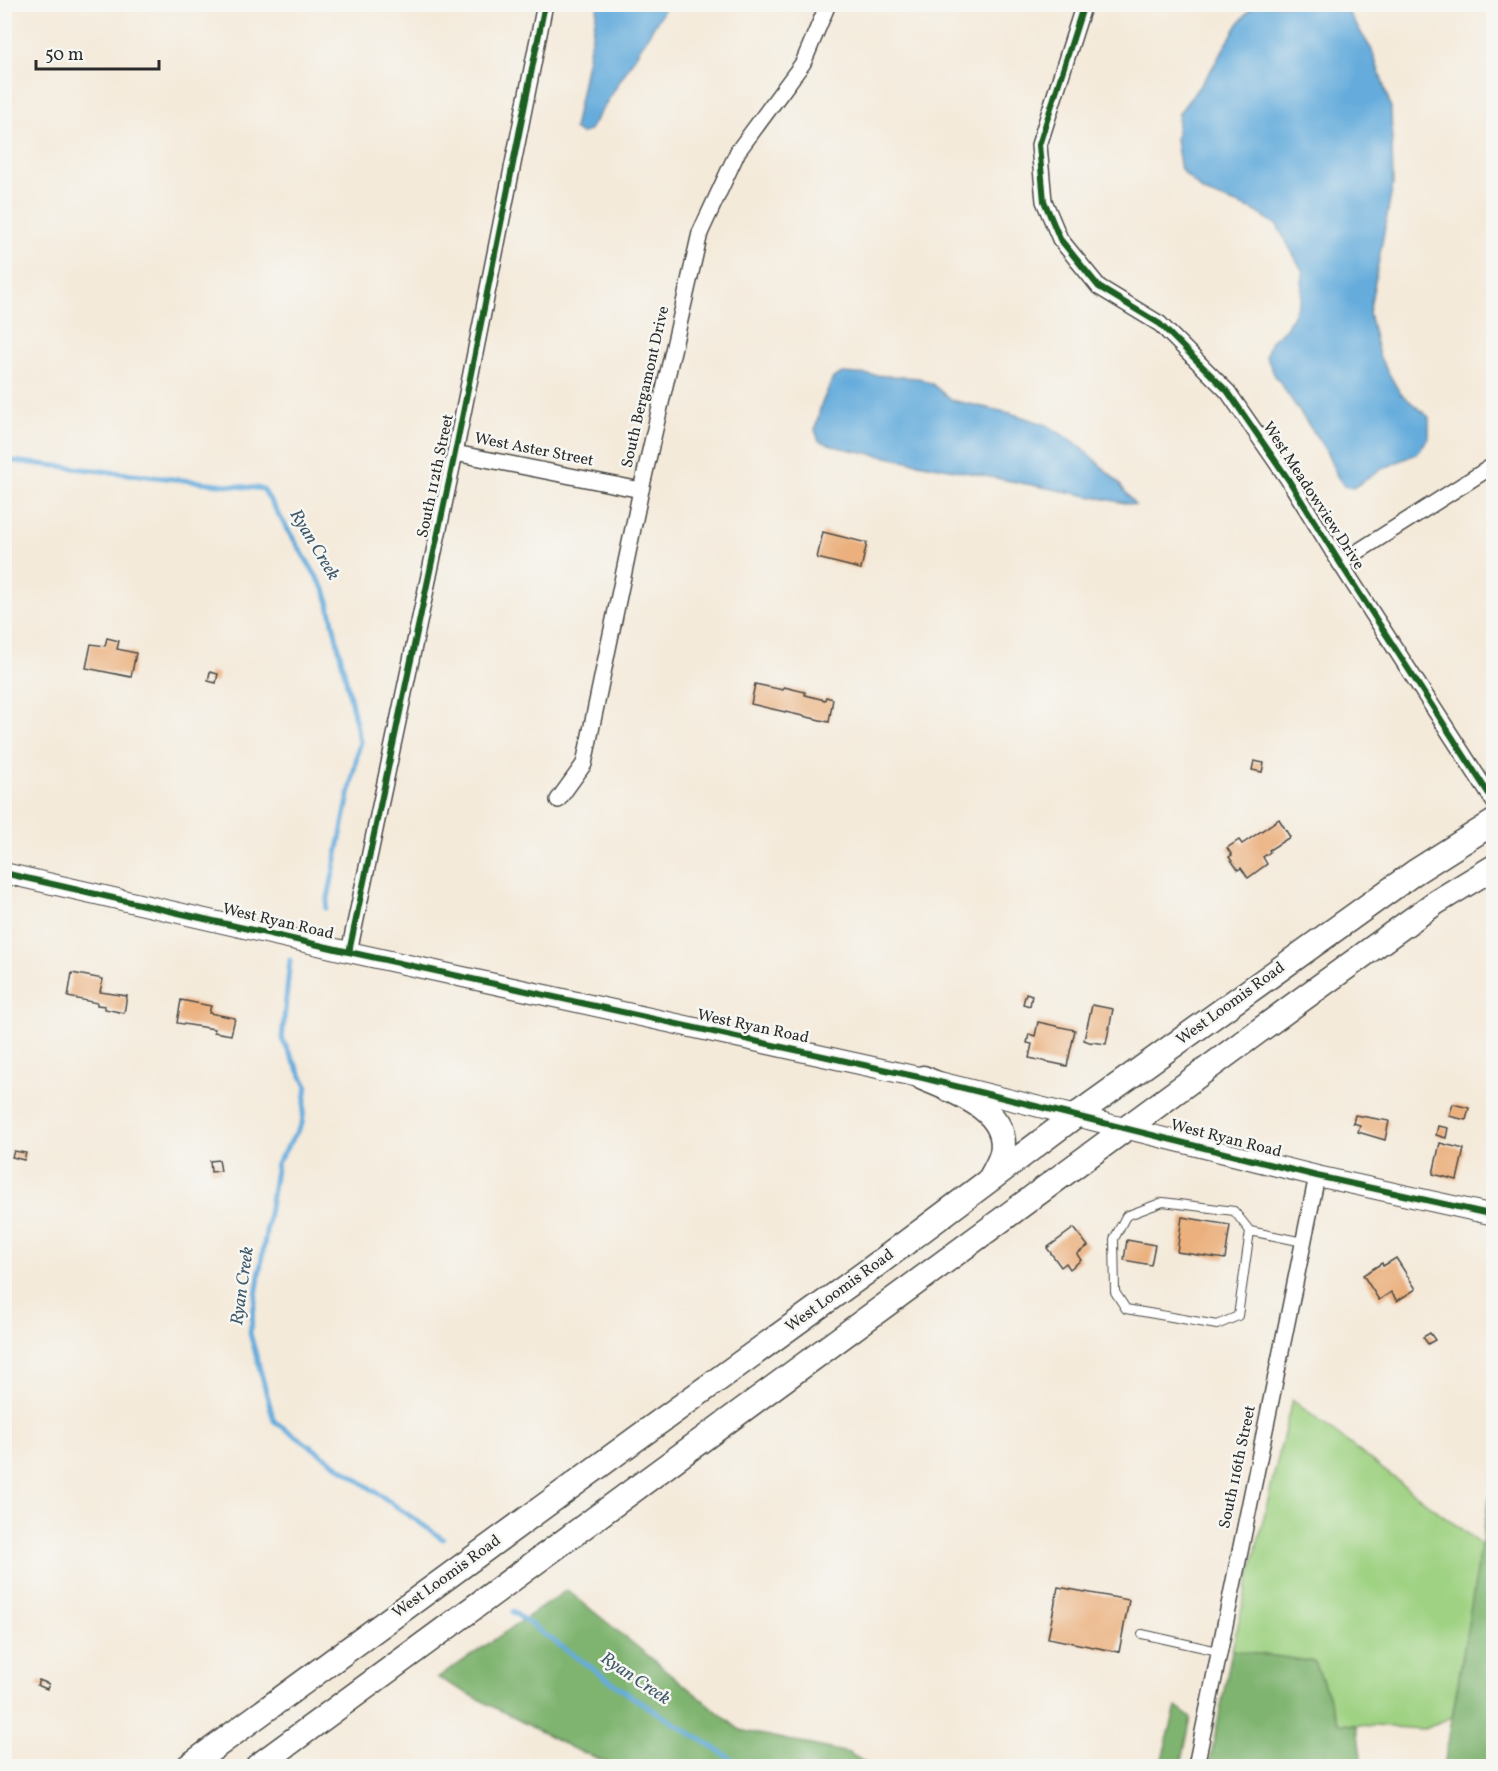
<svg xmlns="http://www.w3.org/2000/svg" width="1498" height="1771" font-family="Vollkorn,serif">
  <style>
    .green { fill: #9fd282; stroke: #657e56; stroke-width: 1.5 }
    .forest { fill: #7fb470; stroke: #55704e; stroke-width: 1.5 }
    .water { fill: #65acdc; stroke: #486c84; stroke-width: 1.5 }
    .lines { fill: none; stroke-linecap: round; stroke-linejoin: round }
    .stream { stroke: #65acdc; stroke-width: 5 }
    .building { fill: #ebb07e }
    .service-casing { stroke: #494845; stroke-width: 10 }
    .minor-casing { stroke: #494845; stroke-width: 18 }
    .tertiary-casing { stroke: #494845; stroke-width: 22 }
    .primary-casing { stroke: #494845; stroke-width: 27 }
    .service { stroke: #fff; stroke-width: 8 }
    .minor { stroke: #fff; stroke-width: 15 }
    .tertiary { stroke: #fff; stroke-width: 20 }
    .primary { stroke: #fff; stroke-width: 24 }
    .cycleway-casing { stroke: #f6f6f2; stroke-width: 10 }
    .cycleway { stroke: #1b5e20; stroke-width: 6 }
    .labels { text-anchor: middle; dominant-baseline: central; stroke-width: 5; stroke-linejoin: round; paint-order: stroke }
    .street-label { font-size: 16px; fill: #2b2b2b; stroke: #f6f6f2 }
    .water-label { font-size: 18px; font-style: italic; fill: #3f5869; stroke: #f6f6f2 }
  </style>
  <rect width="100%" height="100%" fill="#f6f6f2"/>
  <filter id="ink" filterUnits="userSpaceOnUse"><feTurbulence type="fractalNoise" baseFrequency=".0167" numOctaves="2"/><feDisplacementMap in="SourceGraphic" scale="12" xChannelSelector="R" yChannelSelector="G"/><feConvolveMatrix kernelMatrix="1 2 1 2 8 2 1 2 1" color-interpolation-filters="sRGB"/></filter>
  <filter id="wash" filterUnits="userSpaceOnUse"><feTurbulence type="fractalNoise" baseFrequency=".008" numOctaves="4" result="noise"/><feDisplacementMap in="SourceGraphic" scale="24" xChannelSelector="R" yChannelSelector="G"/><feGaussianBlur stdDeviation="1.35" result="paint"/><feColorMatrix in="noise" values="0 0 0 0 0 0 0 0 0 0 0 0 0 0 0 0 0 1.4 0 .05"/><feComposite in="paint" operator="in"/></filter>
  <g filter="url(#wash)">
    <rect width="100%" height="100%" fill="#f4eada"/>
    <!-- green -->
    <polygon class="green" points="1292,1400 1482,1545 1452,1717 1425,1729 1339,1724 1315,1662 1232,1650"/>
    <!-- forest -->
    <g class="forest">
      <polygon points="1493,1476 1493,1766 1444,1766"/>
      <polygon points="567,1590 740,1730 849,1753 870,1766 617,1766 572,1748 438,1678"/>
      <polygon points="1232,1650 1315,1662 1339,1724 1357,1725 1362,1766 1209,1766"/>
      <polygon points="1176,1707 1191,1718 1181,1766 1160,1766"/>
    </g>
    <!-- water -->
    <g class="water">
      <polygon points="598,5 667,5 589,131 581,134 574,129"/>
      <polygon points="1254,5 1339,5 1348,12 1372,50 1391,108 1393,184 1369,313 1379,356 1400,393 1429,417 1429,437 1418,453 1382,469 1353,488 1344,486 1337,476 1325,449 1274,374 1266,356 1271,341 1286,328 1301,299 1303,272 1277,225 1253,210 1204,192 1181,170 1176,140 1179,113 1210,72 1238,24"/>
      <polygon points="842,373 919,378 932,384 951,400 1010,413 1047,425 1081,447 1118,482 1135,505 841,448 819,441 815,430 821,405 833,378"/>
    </g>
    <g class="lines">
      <!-- stream -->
      <g class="stream">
        <polyline points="4,460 263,489 326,592 360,741 326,908"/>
        <polyline points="290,960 282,1039 307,1086 302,1124 277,1163 250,1333 274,1421 443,1539"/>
        <polyline points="513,1612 634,1698 743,1766"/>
      </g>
    </g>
    <g id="blocks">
      <!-- building -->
      <g class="building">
        <polygon points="823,532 867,543 861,569 817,558"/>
        <polygon points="107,638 119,641 117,649 136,653 131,677 86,668 91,644 105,646"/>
        <polygon points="210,672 218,674 216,683 208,681"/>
        <polygon points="755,684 783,690 784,687 805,692 805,695 825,700 826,697 833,699 829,722 751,704"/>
        <polygon points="1254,761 1264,763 1262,772 1252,770"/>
        <polygon points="1279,819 1290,837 1269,850 1270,852 1263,857 1267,864 1248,878 1241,868 1238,870 1229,857 1232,855 1227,848 1239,840 1242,844"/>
        <polygon points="72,973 103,979 100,992 127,996 124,1013 105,1009 105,1006 97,1005 97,1003 68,997"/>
        <polygon points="1026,993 1032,995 1030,1006 1023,1004"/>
        <polygon points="181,1000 211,1006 209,1013 235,1018 231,1035 214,1032 214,1029 177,1023"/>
        <polygon points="1092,1005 1113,1009 1106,1044 1092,1042 1092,1043 1084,1040"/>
        <polygon points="1038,1022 1075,1030 1067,1066 1029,1058 1032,1044 1027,1043 1029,1034 1035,1036"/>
        <polygon points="1453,1104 1469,1108 1466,1120 1449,1116"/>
        <polygon points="1355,1115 1389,1121 1385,1140 1358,1132 1360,1125 1353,1123"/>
        <polygon points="1438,1126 1448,1128 1446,1138 1436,1135"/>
        <polygon points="1440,1143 1464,1149 1457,1180 1433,1174"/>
        <polygon points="14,1151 26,1153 24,1160 12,1157"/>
        <polygon points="219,1160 221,1171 211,1172 210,1161"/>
        <polygon points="1182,1217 1230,1225 1225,1259 1177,1252"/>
        <polygon points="1074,1228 1088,1246 1077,1254 1081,1260 1070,1269 1066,1263 1061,1267 1047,1248"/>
        <polygon points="1127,1240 1155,1245 1151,1265 1124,1260"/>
        <polygon points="1396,1258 1416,1289 1397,1301 1391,1292 1379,1300 1363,1275 1382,1263 1383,1266"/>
        <polygon points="1430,1333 1435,1340 1428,1344 1423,1337"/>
        <polygon points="1058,1587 1129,1600 1119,1652 1048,1638"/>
        <polygon points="39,1680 49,1684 47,1689 37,1685"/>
      </g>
    </g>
  </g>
  <g filter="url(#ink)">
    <use href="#blocks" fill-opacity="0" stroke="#494845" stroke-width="1.5"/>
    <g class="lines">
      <!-- service casing -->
      <g class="service-casing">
        <g id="service">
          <polyline points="1250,1231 1238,1316 1217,1325 1126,1309 1115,1292 1114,1239 1126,1216 1163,1202 1234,1211 1250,1231 1303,1242"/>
          <polyline points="1142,1634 1218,1651"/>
        </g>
      </g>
      <!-- minor casing -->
      <g class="minor-casing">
        <g id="minor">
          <polyline points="1084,4 1039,145 1044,201 1060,239 1099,287 1160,324 1228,392 1288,479 1340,563 1494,802"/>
          <polyline points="455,453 641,490"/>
          <polyline points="1340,563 1494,465"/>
          <polyline points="558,800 584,764 641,490 700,233 738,151 803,63 828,4"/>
          <polyline points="349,952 455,453 545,4"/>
          <polyline points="1196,1766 1317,1176"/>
        </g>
      </g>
      <!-- tertiary casing -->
      <g class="tertiary-casing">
        <polyline id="tertiary" points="4,873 349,952 923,1078 1317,1176 1494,1215"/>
      </g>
      <!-- primary casing -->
      <g class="primary-casing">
        <g id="primary">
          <path d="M923,1078C953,1091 1011,1110 1002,1153C1000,1162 994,1171 990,1179"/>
          <polyline points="189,1766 640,1436 872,1268 1075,1116 1415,872 1494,822"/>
          <polyline points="258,1766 1290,1008 1435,903 1494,867"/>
        </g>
      </g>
      <!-- service -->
      <use href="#service" class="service"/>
      <!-- minor -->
      <use href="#minor" class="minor"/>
      <!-- tertiary -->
      <use href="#tertiary" class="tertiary"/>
      <!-- primary -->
      <use href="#primary" class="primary"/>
      <!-- cycleway casing -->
      <g class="cycleway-casing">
        <g id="cycleway">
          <polyline points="1084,4 1039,145 1044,201 1060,239 1099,287 1160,324 1228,392 1288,479 1340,563 1494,802"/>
          <polyline points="4,873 349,952 923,1078 1317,1176 1494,1215"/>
          <polyline points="349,952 455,453 545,4"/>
        </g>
      </g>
      <!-- cycleway -->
      <use href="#cycleway" class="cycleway"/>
    </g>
  </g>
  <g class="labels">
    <!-- street labels -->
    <g class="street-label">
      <text transform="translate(646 387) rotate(-77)">South Bergamont Drive</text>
      <text transform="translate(534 450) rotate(11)">West Aster Street</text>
      <text transform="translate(436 476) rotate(-78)">South 112th Street</text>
      <text transform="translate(1313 496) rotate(57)">West Meadowview Drive</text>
      <text transform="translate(278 922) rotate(13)">West Ryan Road</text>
      <text transform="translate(1231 1004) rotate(-36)">West Loomis Road</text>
      <text transform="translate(753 1027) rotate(12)">West Ryan Road</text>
      <text transform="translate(1226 1139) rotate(14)">West Ryan Road</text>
      <text transform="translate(840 1291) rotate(-36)">West Loomis Road</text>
      <text transform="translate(1238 1467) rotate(-78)">South 116th Street</text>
      <text transform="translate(447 1577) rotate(-36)">West Loomis Road</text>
    </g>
    <!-- water labels -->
    <g class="water-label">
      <text transform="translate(314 545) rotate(59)">Ryan Creek</text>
      <text transform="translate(243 1286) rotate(-82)">Ryan Creek</text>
      <text transform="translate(635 1679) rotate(34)">Ryan Creek</text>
    </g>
  </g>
  <!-- margin -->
  <rect width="1498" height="1771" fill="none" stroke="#f6f6f2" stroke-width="24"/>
  <!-- scale -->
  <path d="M36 60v9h123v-9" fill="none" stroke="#2b2b2b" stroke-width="3"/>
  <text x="45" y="60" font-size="18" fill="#2b2b2b" stroke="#f6f6f2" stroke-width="4.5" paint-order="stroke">50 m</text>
</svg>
